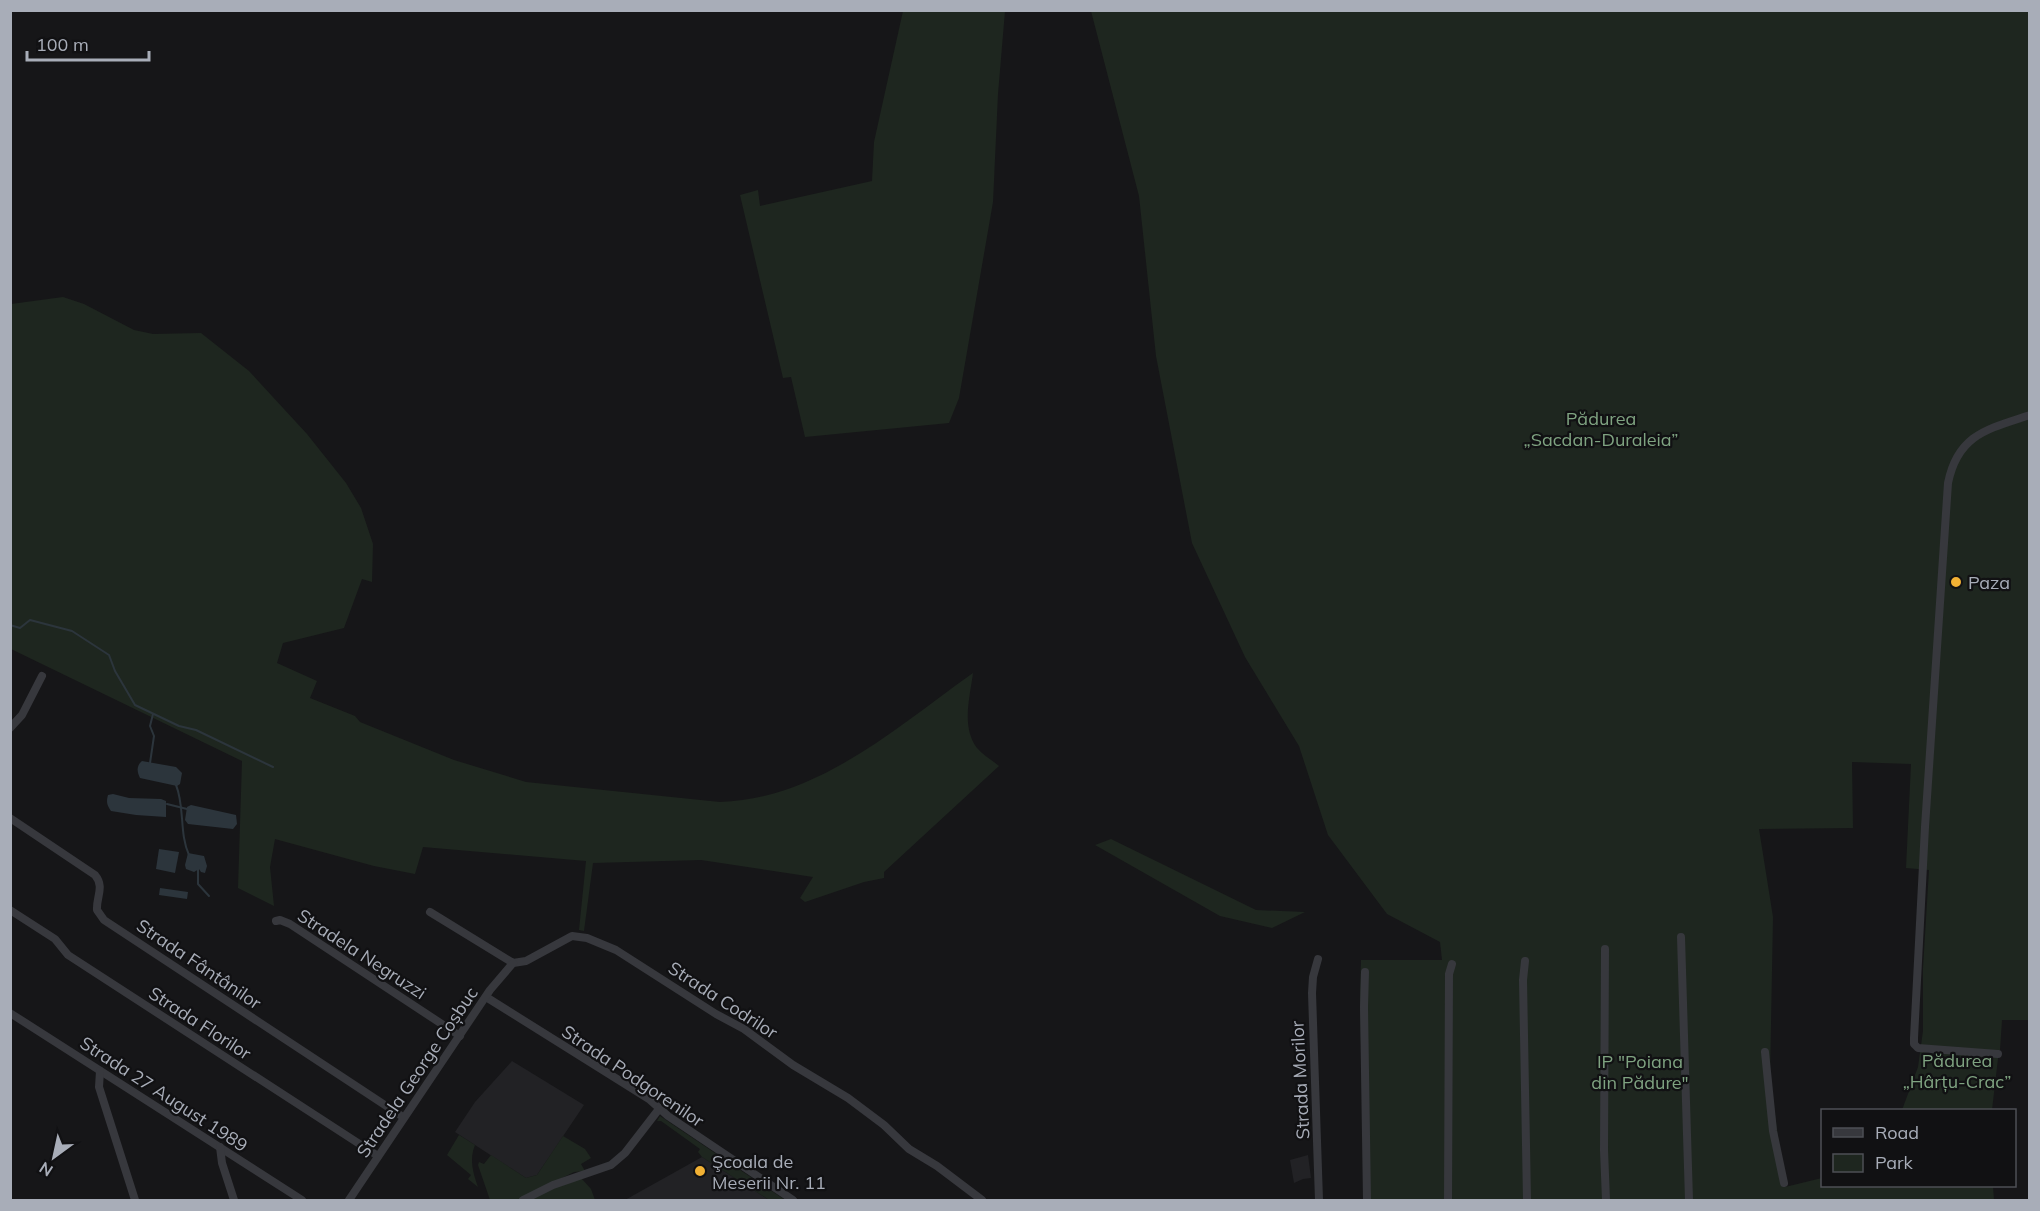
<svg xmlns="http://www.w3.org/2000/svg" width="2040" height="1211" font-family="Mulish,sans-serif">
  <style>
    .built { fill: #222225 }
    .green { fill: #1e261f }
    .water { fill: #2c353c }
    .lines { fill: none; stroke-linecap: round; stroke-linejoin: round }
    .stream { stroke: #2c353c; stroke-width: 2 }
    .minor { stroke: #37383d; stroke-width: 8 }
    .poi-dot { fill: #f2b134; stroke: #111113; stroke-width: 2 }
    .labels { text-anchor: middle; dominant-baseline: central; stroke-width: 4.5; stroke-linejoin: round; paint-order: stroke }
    .park-label { font-size: 18px; fill: #7fa381; stroke: #111113 }
    .poi-label { font-size: 18px; fill: #a8adb8; stroke: #111113; text-anchor: start }
    .street-label { font-size: 18px; fill: #a8adb8; stroke: #111113 }
  </style>
  <rect width="100%" height="100%" fill="#161618"/>
  <!-- built -->
  <g class="built">
    <polygon points="512,1061 584,1105 537,1175 526,1178 455,1132 475,1102"/>
    <polygon points="1308,1155 1311,1178 1303,1179 1294,1183 1290,1160"/>
    <polygon points="702,1157 769,1200 625,1200"/>
  </g>
  <!-- green -->
  <g class="green">
    <polygon points="903,11 1005,11 998,94 993,202 959,398 949,423 805,437 791,377 783,378 740,195 758,190 760,206 872,181 874,142"/>
    <polygon points="1091,11 2029,11 2030,1020 2002,1020 2000,1050 1999,1050 1992,1110 1902,1110 1918,1067 1923,1031 1923,968 1929,870 1906,868 1911,764 1852,762 1853,828 1759,829 1773,917 1770,1078 1785,1187 1822,1178 1822,1186 1993,1186 1994,1200 1364,1200 1360,996 1361,960 1442,960 1440,942 1387,914 1328,835 1299,746 1245,657 1192,543 1156,356 1139,196"/>
    <path d="M63,297L84,304L134,330L153,334L201,333L249,371L307,434L346,483L361,508L373,544L372,582L362,579L344,628L283,643L277,663L317,681L310,698L355,716L360,722L454,760L526,782L720,802C818,799 897,727 973,673C970,697 961,727 977,748C983,755 992,760 999,766L884,872V878L864,882L805,902L800,898L813,877L701,860L593,863L584,931L579,930L586,861L423,847L415,874L374,866L275,839L270,867L274,906L238,888L242,761L11,649V304Z"/>
    <polygon points="1111,839 1256,910 1305,912 1272,928 1220,916 1095,845"/>
    <polygon points="660,1116 785,1200 769,1200 702,1157 698,1152 700,1149 661,1121 657,1121"/>
    <path d="M459,1135L475,1145C469,1159 473,1173 478,1187L468,1179L471,1175L447,1155Z"/>
    <polygon points="563,1136 585,1149 591,1158 581,1164 585,1171 574,1172 518,1200 490,1200 478,1165 479,1162 484,1164 491,1155 526,1178 537,1175"/>
    <polygon points="581,1178 591,1189 595,1200 530,1200 556,1187"/>
  </g>
  <!-- water -->
  <g class="water">
    <path d="M142,761L176,767L182,773L180,784L177,786L140,778C137,772 136,766 142,761Z"/>
    <path d="M113,794L129,798L161,799L166,801V817L136,815L111,811C107,805 106,802 108,795Z"/>
    <polygon points="191,805 236,815 237,824 233,829 188,824 185,820 187,807"/>
    <polygon points="159,849 179,852 175,873 156,869"/>
    <polygon points="188,853 204,856 207,866 205,873 201,872 199,869 194,872 186,869 185,865"/>
    <polygon points="160,888 188,892 187,899 159,895"/>
  </g>
  <g class="lines">
    <!-- stream -->
    <g class="stream">
      <polyline points="10,625 20,628 30,620 72,631 109,655 115,671 135,705 179,726 196,730 273,767"/>
      <polyline points="150,763 154,736 150,726 153,714"/>
      <path d="M176,785C185,807 179,833 189,855"/>
      <polyline points="167,804 187,809"/>
      <polyline points="198,867 198,884 209,896"/>
    </g>
    <!-- minor -->
    <g class="minor">
      <polyline points="10,728 22,715 42,676"/>
      <path d="M10,818L95,875C105,887 96,897 97,910L104,920L403,1117"/>
      <polyline points="10,910 55,939 68,955 378,1156"/>
      <polyline points="430,912 513,963 526,961 572,936 587,938 616,950 716,1014 744,1029 793,1065 848,1098 884,1125 909,1149 937,1166 982,1200"/>
      <polyline points="276,921 280,920 290,924 460,1036"/>
      <polyline points="1681,937 1689,1200"/>
      <polyline points="1605,949 1604,1150 1606,1200"/>
      <polyline points="1318,959 1313,977 1312,993 1319,1200"/>
      <polyline points="1525,961 1523,980 1527,1200"/>
      <polyline points="1365,972 1364,1007 1367,1200"/>
      <polyline points="486,997 649,1099 668,1116 793,1200"/>
      <polyline points="10,1013 302,1200"/>
      <polyline points="1765,1052 1773,1131 1784,1183"/>
      <path d="M1998,1054L1918,1048L1914,1044V1038L1925,827L1948,483C1958,434 1988,429 2030,415"/>
      <polyline points="100,1071 99,1087 135,1200"/>
      <polyline points="220,1147 222,1163 234,1200"/>
      <polyline points="349,1200 490,990 513,963"/>
      <polyline points="523,1200 553,1185 611,1165 625,1153 659,1109"/>
      <polyline points="1448,1200 1449,974 1452,964"/>
    </g>
  </g>
  <!-- markers -->
  <g class="poi-dot">
    <circle cx="1956" cy="582" r="6"/>
    <circle cx="700" cy="1171" r="6"/>
  </g>
  <g class="labels">
    <!-- park labels -->
    <g class="park-label">
      <text x="1601" y="418">Pădurea<tspan x="1601" dy="21">„Sacdan-Duraleia”</tspan></text>
      <text x="1957" y="1060">Pădurea<tspan x="1957" dy="21">„Hârțu-Crac”</tspan></text>
      <text x="1640" y="1061">IP "Poiana<tspan x="1640" dy="21">din Pădure"</tspan></text>
    </g>
    <!-- poi labels -->
    <g class="poi-label">
      <text x="1968" y="582">Paza</text>
      <text x="712" y="1161">Şcoala de<tspan x="712" dy="21">Meserii Nr. 11</tspan></text>
    </g>
    <!-- street labels -->
    <g class="street-label">
      <text transform="translate(362 954) rotate(33)">Stradela Negruzzi</text>
      <text transform="translate(199 964) rotate(34)">Strada Fântânilor</text>
      <text transform="translate(723 1000) rotate(33)">Strada Codrilor</text>
      <text transform="translate(200 1023) rotate(33)">Strada Florilor</text>
      <text transform="translate(417 1072) rotate(-56)">Stradela George Coșbuc</text>
      <text transform="translate(633 1076) rotate(34)">Strada Podgorenilor</text>
      <text transform="translate(1300 1080) rotate(-93)">Strada Morilor</text>
      <text transform="translate(164 1094) rotate(33)">Strada 27 August 1989</text>
    </g>
  </g>
  <!-- border -->
  <rect width="2040" height="1211" fill="none" stroke="#a8adb8" stroke-width="24"/>
  <!-- legend -->
  <rect x="1821" y="1109" width="195" height="78" fill="#111113" stroke="#4d4f55" stroke-width="1.5"/>
  <rect x="1833" y="1128" width="30" height="9" fill="#37383d" stroke="#4d4f55" stroke-width="1.5"/>
  <text x="1875" y="1139" font-size="18" fill="#a8adb8">Road</text>
  <rect x="1833" y="1154" width="30" height="18" fill="#1e261f" stroke="#4d4f55" stroke-width="1.5"/>
  <text x="1875" y="1169" font-size="18" fill="#a8adb8">Park</text>
  <!-- north arrow -->
  <g transform="translate(54 1157) rotate(213)" stroke="#111113" stroke-width="4.5" paint-order="stroke">
  <path d="M0-4.5L10 22L0 15L-10 22Z" fill="#a8adb8"/>
  <text y="-9" font-size="16" font-weight="bold" text-anchor="middle" fill="#a8adb8">N</text>
  </g>
  <!-- scale -->
  <path d="M27 51v9h122v-9" fill="none" stroke="#a8adb8" stroke-width="3"/>
  <text x="36" y="51" font-size="18" fill="#a8adb8" stroke="#111113" stroke-width="4.5" paint-order="stroke">100 m</text>
</svg>
